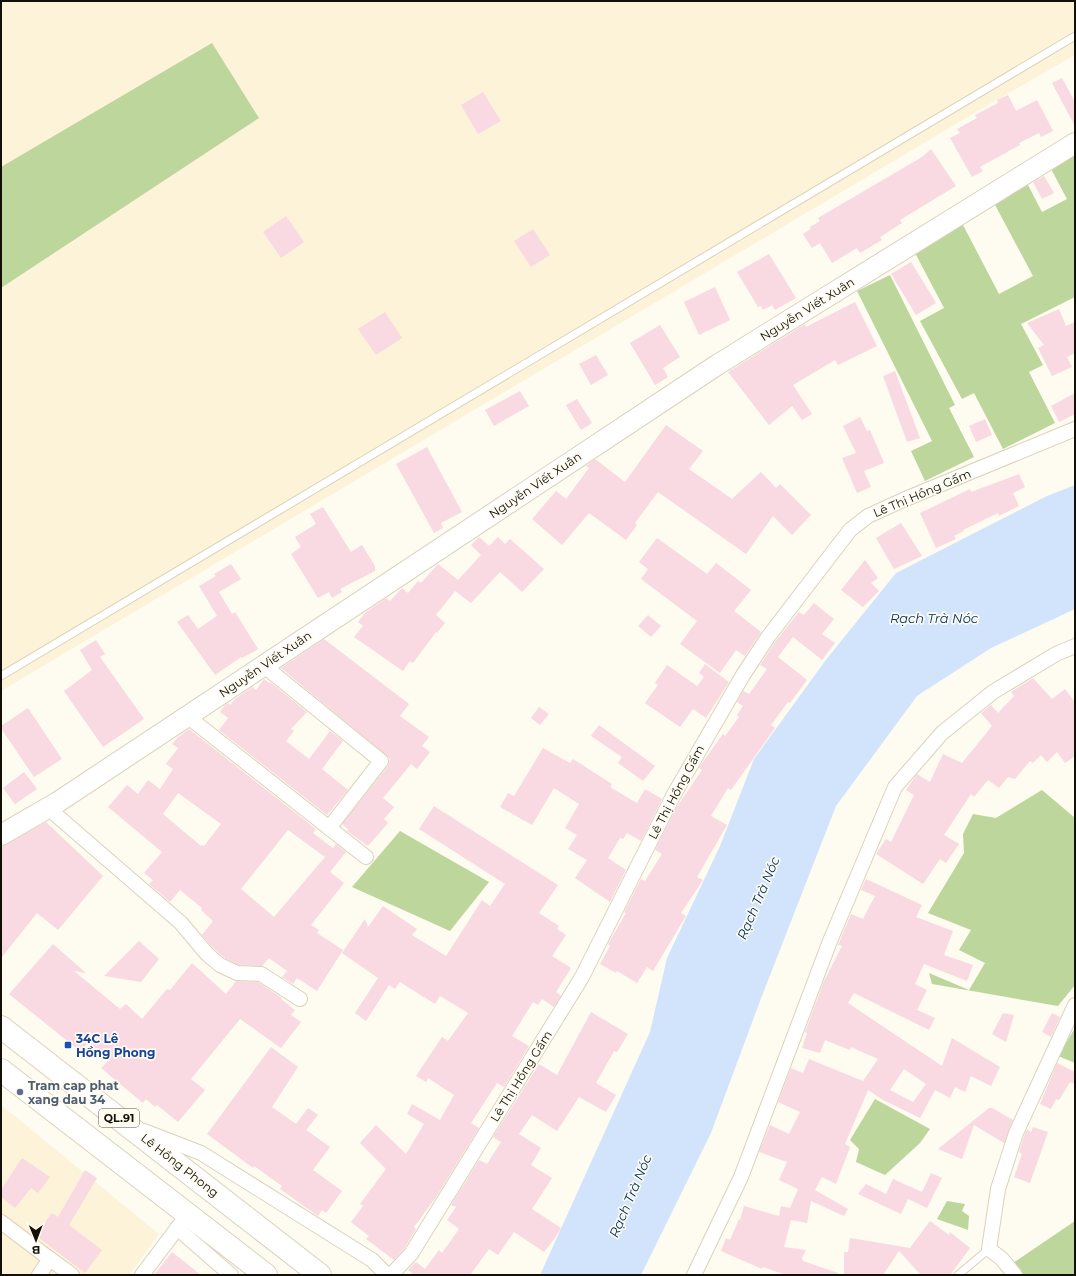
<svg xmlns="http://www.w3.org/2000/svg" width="1076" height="1276" font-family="Montserrat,sans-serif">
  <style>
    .built { fill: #fdf3d9 }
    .green { fill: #bcd69c }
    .water { fill: #d1e4fb }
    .building { fill: #f9d9e2; fill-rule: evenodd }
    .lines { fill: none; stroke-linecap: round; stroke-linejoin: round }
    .lane-casing { stroke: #dbd2ba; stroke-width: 9 }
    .street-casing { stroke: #dbd2ba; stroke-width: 16 }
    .secondary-casing { stroke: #dbd2ba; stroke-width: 22 }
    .highway-casing { stroke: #dbd2ba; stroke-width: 24 }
    .lane { stroke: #fff; stroke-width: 7 }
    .street { stroke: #fff; stroke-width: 14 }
    .secondary { stroke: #fff; stroke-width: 20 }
    .highway { stroke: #fff; stroke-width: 22 }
    .transit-dot { fill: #1a4fb4; stroke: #fefbf1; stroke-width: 1.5 }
    .service-dot { fill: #5c6f8a; stroke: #fefbf1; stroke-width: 1.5 }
    .labels { text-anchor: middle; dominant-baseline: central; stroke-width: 3.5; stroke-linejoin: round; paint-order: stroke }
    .shield { fill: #fefbf1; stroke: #59564d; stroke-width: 1 }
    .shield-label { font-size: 11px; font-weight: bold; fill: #120f07 }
    .street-label { font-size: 12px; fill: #120f07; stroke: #fefbf1 }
    .transit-label { font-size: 12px; font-weight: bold; fill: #164399; stroke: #fefbf1; text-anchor: start }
    .service-label { font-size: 12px; font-weight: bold; fill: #4e5e75; stroke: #fefbf1; text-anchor: start }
    .water-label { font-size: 13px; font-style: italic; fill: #003564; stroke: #fefbf1 }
  </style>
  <rect width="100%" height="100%" fill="#fefbf1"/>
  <!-- built -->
  <g class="built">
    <polygon points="1,1 1075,1 1075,55 988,105 1,691"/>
    <polygon points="1,1105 159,1234 129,1275 1,1275"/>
  </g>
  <!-- green -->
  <g class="green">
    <polygon points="212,43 259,118 1,288 1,167"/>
    <polygon points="1075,154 1075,297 1021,324 1043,365 1029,372 1055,423 1003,449 974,393 962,399 920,321 944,308 914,251 963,225 999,294 1033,276 994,203 1028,185 1042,212 1067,199 1050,167"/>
    <polygon points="890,275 955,405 949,408 974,457 925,481 911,451 932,441 857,291"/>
    <polygon points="1042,790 1075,818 1075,985 1058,1006 932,984 929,973 969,990 985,963 959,950 971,930 928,913 964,853 963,834 973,814 996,818"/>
    <polygon points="400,831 489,882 450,931 352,887"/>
    <polygon points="1075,1028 1075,1063 1058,1056"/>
    <polygon points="875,1099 930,1129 920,1143 885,1175 856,1162 859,1149 850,1140"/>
    <polygon points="947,1201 965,1204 962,1211 969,1216 968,1230 937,1219"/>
    <polygon points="1075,1221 1075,1275 1024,1275 1013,1263"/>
  </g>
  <!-- water -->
  <polygon class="water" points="1075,485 1075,609 991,648 917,696 836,806 760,1001 711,1133 641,1275 540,1275 650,1032 667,958 720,846 754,759 825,661 896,573 1047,496"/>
  <!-- building -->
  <g class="building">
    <polygon points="1062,78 1075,102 1075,126 1052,83"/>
    <polygon points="483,92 501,121 478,134 461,105"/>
    <polygon points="1008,95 1016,111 1037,100 1053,131 1041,137 1039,133 1019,143 1020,145 980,167 983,171 972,177 950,138 960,133 957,129 977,118 975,115 998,103 997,100"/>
    <polygon points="931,149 956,186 900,220 902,223 880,237 882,240 860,253 857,248 832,263 820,243 812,248 803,234 811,229 810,227 820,221 818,218 922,157"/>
    <polygon points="1044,176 1054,193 1042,199 1033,182"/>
    <polygon points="286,216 304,242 281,258 263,232"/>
    <polygon points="533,229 550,255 531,267 514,241"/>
    <polygon points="769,254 796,298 775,310 772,305 763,310 761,306 758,307 737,272"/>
    <polygon points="911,262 936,303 916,315 891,274"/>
    <polygon points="715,287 730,320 699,335 684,302"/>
    <polygon points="855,302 877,346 838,365 835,360 793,385 812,414 802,420 792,406 769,425 728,372 805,324 806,327"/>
    <polygon points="1059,309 1066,326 1075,322 1075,353 1067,357 1072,367 1052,376 1038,348 1044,345 1027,323"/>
    <polygon points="385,312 402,338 376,355 358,329"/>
    <polygon points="660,325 680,357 663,368 668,377 655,385 630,343"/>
    <polygon points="596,355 608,375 591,385 579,364"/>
    <polygon points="895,371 920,438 907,442 883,376"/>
    <polygon points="520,391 529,406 494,426 485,410"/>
    <polygon points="1075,393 1075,414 1059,422 1051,406"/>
    <polygon points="577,399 592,423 581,430 566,405"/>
    <polygon points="860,417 867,431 870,430 884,463 864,471 871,487 857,493 842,458 856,453 843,426"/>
    <polygon points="985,419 992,435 976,442 969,426"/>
    <polygon points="666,425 703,451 689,469 732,499 761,472 776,488 780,484 811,515 792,535 773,516 746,554 658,492 635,523 637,525 626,540 589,513 562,545 532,519 556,491 566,499 589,468 586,466 595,459 625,482"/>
    <polygon points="427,447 462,512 441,523 443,528 434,533 396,464"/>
    <polygon points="1019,474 1025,487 1013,493 1019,506 999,516 998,513 963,530 964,531 954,536 956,539 936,548 920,513 970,489 971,492"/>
    <polygon points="323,507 351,552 362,545 375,566 375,571 340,589 342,592 332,598 329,592 318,598 291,554 301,547 295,537 316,524 310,514"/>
    <polygon points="901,523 922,556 894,569 876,538"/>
    <polygon points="479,537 489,546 498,537 505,544 510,539 544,569 522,592 500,572 471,603 455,591 436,615 445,623 437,633 436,632 413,663 410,661 403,671 354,637 363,626 358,622 366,612 386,598 390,601 402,588 408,593 418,581 421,583 438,564 458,580 481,555 471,545"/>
    <polygon points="657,538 707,574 716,563 751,590 734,611 761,632 745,656 736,650 720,673 680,644 697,621 641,579 648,569 639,562"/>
    <polygon points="865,560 878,578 871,583 879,591 863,607 841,590"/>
    <polygon points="231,564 241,579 219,592 232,614 235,612 258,649 242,658 241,657 215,675 177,622 188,615 198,629 217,616 199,586 216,576 214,574"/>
    <polygon points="814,603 834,619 822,634 835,643 822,660 793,637 778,657 807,680 790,703 788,702 771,725 775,728 731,790 728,788 711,816 727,825 697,877 703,880 681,913 686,916 653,971 647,967 637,983 617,971 616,973 600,964 610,946 608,944 626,913 624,912 641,879 645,881 662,854 655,850 676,808 702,770 699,768 702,763 723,734 725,736 739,717 737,715 743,706 737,702 743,691 749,694 767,669 760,665 775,642 799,612 804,615"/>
    <polygon points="648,615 661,626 651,637 638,626"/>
    <polygon points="324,639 409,704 400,716 429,737 422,746 430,752 417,769 411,764 383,798 394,807 384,819 388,823 368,846 347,831 348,829 342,824 388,766 390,759 281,668"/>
    <polygon points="96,640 105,654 100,657 144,719 103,747 64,691 92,670 80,650"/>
    <polygon points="705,664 729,682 706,718 693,709 680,727 645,703 658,685 655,683 667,665 697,686 704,677 699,673"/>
    <polygon points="1033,678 1052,699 1065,689 1075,702 1075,756 1065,763 1057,752 1047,762 1041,755 1033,763 1030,761 1015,779 1008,777 999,788 988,780 974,797 971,794 944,835 959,844 946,863 940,859 923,884 876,854 886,839 891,842 914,795 906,790 917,774 930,782 943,754 962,763 992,726 981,713 991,705 998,713 1014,696 1011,692"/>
    <polygon points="264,679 269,683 270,682 307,712 291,729 294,731 286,741 309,759 330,731 343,741 322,769 348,790 327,815 219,730 228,718 220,712 225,705 228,703 230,705 235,699 252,687 256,690"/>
    <polygon points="539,707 549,714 540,725 531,718"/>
    <polygon points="28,708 62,759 34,777 1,728 1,726"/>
    <polygon points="599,725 655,766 643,781 618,763 622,757 591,736"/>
    <path d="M189,729L316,829L313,833L333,848L336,844L346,852L330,872L344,883L311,925L319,930L317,933L343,950L317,991L297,978L293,984L282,977L287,971L269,958L262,966L239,965L225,958L213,948L202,935L213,921L201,910L202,908L180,890L170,902L149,884L153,880L144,873L162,852L108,807L127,785L138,794L148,780L160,789L173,769L166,764L178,748L172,744L178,737ZM178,793L221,824L204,846L202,845L201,846L163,814ZM288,830L325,857L274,917L241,889Z"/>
    <polygon points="543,748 570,763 573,759 612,784 610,787 637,803 645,789 662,799 641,841 627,833 623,839 620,838 608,858 626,870 610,902 575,878 587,860 568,849 577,835 565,828 579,804 554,788 532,825 500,807 508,793 514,796"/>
    <polygon points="24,772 37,789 15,804 3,788"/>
    <polygon points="434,806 558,885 539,913 559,926 557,929 566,935 552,956 571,968 556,992 561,996 554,1007 542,999 538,1005 533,1002 512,1036 529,1046 504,1087 497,1083 471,1123 479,1128 436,1197 414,1227 416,1229 404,1249 394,1260 366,1239 369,1236 351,1222 363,1206 360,1204 386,1169 360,1143 376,1125 406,1154 424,1124 407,1114 412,1104 440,1120 454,1095 428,1078 426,1082 416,1076 442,1037 448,1041 468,1013 440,996 435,1004 400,982 395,989 389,985 366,1021 355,1013 378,978 342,953 365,919 368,927 383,906 417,929 412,935 446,956 482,900 490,906 505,884 419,829"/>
    <polygon points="46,822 103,876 58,930 37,913 1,958 1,847"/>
    <path d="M866,879L922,905L916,917L953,931L944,955L973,965L967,981L924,964L915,984L927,990L917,1010L935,1018L929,1030L854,993L848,1003L942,1066L952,1038L1000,1067L991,1086L971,1076L965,1092L955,1087L950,1098L935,1090L920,1118L883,1100L868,1090L845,1144L850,1147L836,1184L822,1177L815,1190L848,1209L844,1216L811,1201L807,1223L791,1220L784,1247L806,1250L802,1258L803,1261L838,1273V1275H786L763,1267L762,1269L721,1251L726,1238L730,1240L739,1219L740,1220L744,1206L779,1216L781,1206L790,1208L798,1189L779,1180L787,1162L759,1152L770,1125L789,1134L800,1112L778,1102L791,1068L803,1073L809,1059L863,1081L878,1059L851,1047L850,1050L825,1040L820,1053L802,1048L807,1033L805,1032L824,981L842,946L838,945L851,914L863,919L875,896L861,890ZM904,1069L926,1084L913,1102L890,1090Z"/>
    <polygon points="139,941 159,959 141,982 104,976"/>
    <polygon points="53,944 86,973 74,971 120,1009 126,1004 142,1019 167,989 170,990 192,963 226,994 236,981 258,982 282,998 281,999 295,1010 291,1015 301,1022 281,1048 240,1019 191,1079 205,1090 178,1122 157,1105 155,1107 146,1099 143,1103 101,1068 109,1060 88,1043 81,1052 9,994"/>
    <polygon points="591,1012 628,1034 617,1052 614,1051 596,1083 616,1095 606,1112 579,1097 557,1131 532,1115 519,1134 541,1148 531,1165 552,1178 532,1209 561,1228 555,1238 544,1252 514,1232 498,1255 489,1249 470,1275 414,1275 408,1270 416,1262 425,1269 439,1250 442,1253 459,1229 447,1220 456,1207 451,1205 479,1160 487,1164 501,1142 493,1137 539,1064 557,1075"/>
    <polygon points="1003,1013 1014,1015 1006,1042 992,1034"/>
    <polygon points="1052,1013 1060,1017 1051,1037 1042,1032"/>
    <polygon points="271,1047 298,1067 272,1107 296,1124 308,1108 318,1115 306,1130 330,1147 313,1170 342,1191 326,1213 322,1210 318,1216 280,1189 282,1186 254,1166 253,1168 207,1134"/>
    <polygon points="1057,1063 1075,1072 1075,1084 1070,1082 1059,1100 1056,1099 1051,1109 1040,1104"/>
    <polygon points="989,1108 992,1108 1013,1120 1004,1143 974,1125 962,1159 938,1149"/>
    <polygon points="1033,1127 1048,1132 1030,1183 1014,1177 1022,1154 1019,1152 1024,1136 1027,1129 1031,1132"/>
    <polygon points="22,1158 50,1177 38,1193 31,1188 15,1208 1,1197 1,1190"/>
    <polygon points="85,1170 97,1178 69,1225 102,1250 85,1273 35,1235 52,1213 58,1217"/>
    <polygon points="931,1173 942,1178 927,1208 908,1199 901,1214 858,1194 866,1184 886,1194 893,1179 922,1192"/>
    <polygon points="930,1221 949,1235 950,1232 970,1248 950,1275 921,1275 899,1251 883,1275 844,1275 844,1252 848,1252 850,1238 910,1248"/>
    <polygon points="172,1252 201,1275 154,1275"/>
  </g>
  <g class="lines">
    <!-- lane casing -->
    <g class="lane-casing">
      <g id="lane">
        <polyline points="1,676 1075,36"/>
        <polyline points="958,1275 989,1249"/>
      </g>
    </g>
    <!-- street casing -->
    <g class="street-casing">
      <g id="street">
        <polyline points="263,665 381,761 329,828"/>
        <polyline points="187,716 366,857"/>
        <polyline points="48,808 181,923 207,954 220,965 237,973 261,974 300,999"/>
        <polyline points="144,1131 201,1153 372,1260 387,1275"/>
        <polyline points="1,1222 50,1259"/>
        <polyline points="177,1228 231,1275"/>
        <polyline points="39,1275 50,1259 72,1275"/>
        <polyline points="142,1275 188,1214"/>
        <polyline points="391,1275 411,1254 582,977 673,796 743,675 768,637 850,530 868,516 903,500 1075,429"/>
        <polyline points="694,1275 741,1177 830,941 895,787 942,733 993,692 1056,654 1075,646"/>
        <polyline points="1015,1275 1002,1259 989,1249 998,1189 1016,1133 1075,1005"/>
      </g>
    </g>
    <!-- secondary casing -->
    <g class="secondary-casing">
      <polyline id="secondary" points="1,835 58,802 717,365 1075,143"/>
    </g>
    <!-- highway casing -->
    <g class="highway-casing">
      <g id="highway">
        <polyline points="1,1027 320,1275"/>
        <polyline points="1,1070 266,1275"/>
      </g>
    </g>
    <!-- lane -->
    <use href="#lane" class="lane"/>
    <!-- street -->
    <use href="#street" class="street"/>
    <!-- secondary -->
    <use href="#secondary" class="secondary"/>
    <!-- highway -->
    <use href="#highway" class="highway"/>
  </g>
  <!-- markers -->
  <rect class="transit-dot" x="64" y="1041" width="8" height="8" rx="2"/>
  <circle class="service-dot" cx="20" cy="1092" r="4"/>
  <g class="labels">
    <!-- shield labels -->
    <rect class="shield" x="99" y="1109" width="40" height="18" rx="3"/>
    <g class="shield-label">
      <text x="119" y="1118">QL.91</text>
    </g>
    <!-- street labels -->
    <g class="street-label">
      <text transform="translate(807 309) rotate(-32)">Nguyễn Viết Xuân</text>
      <text transform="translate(535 485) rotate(-34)">Nguyễn Viết Xuân</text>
      <text transform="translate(922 493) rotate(-23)">Lê Thị Hồng Gấm</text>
      <text transform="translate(265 664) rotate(-34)">Nguyễn Viết Xuân</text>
      <text transform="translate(676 792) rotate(-62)">Lê Thị Hồng Gấm</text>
      <text transform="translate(521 1076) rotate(-58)">Lê Thị Hồng Gấm</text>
      <text transform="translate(180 1165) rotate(38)">Lê Hồng Phong</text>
    </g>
    <!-- transit labels -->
    <g class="transit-label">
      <text x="76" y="1038">34C Lê<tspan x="76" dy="14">Hồng Phong</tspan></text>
    </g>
    <!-- service labels -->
    <g class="service-label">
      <text x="28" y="1085">Tram cap phat<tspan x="28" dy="14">xang dau 34</tspan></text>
    </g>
    <!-- water labels -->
    <g class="water-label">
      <text x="934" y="618">Rạch Trà Nóc</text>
      <text transform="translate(758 898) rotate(-67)">Rạch Trà Nóc</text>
      <text transform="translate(630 1196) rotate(-67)">Rạch Trà Nóc</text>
    </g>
  </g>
  <!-- border -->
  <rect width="1076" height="1276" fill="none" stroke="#120f07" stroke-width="4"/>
  <!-- north arrow -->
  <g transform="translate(36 1240) rotate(179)" stroke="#fefbf1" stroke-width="3" paint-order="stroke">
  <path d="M0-3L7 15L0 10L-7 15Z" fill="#120f07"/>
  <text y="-6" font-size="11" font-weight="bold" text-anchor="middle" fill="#120f07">B</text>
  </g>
</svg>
